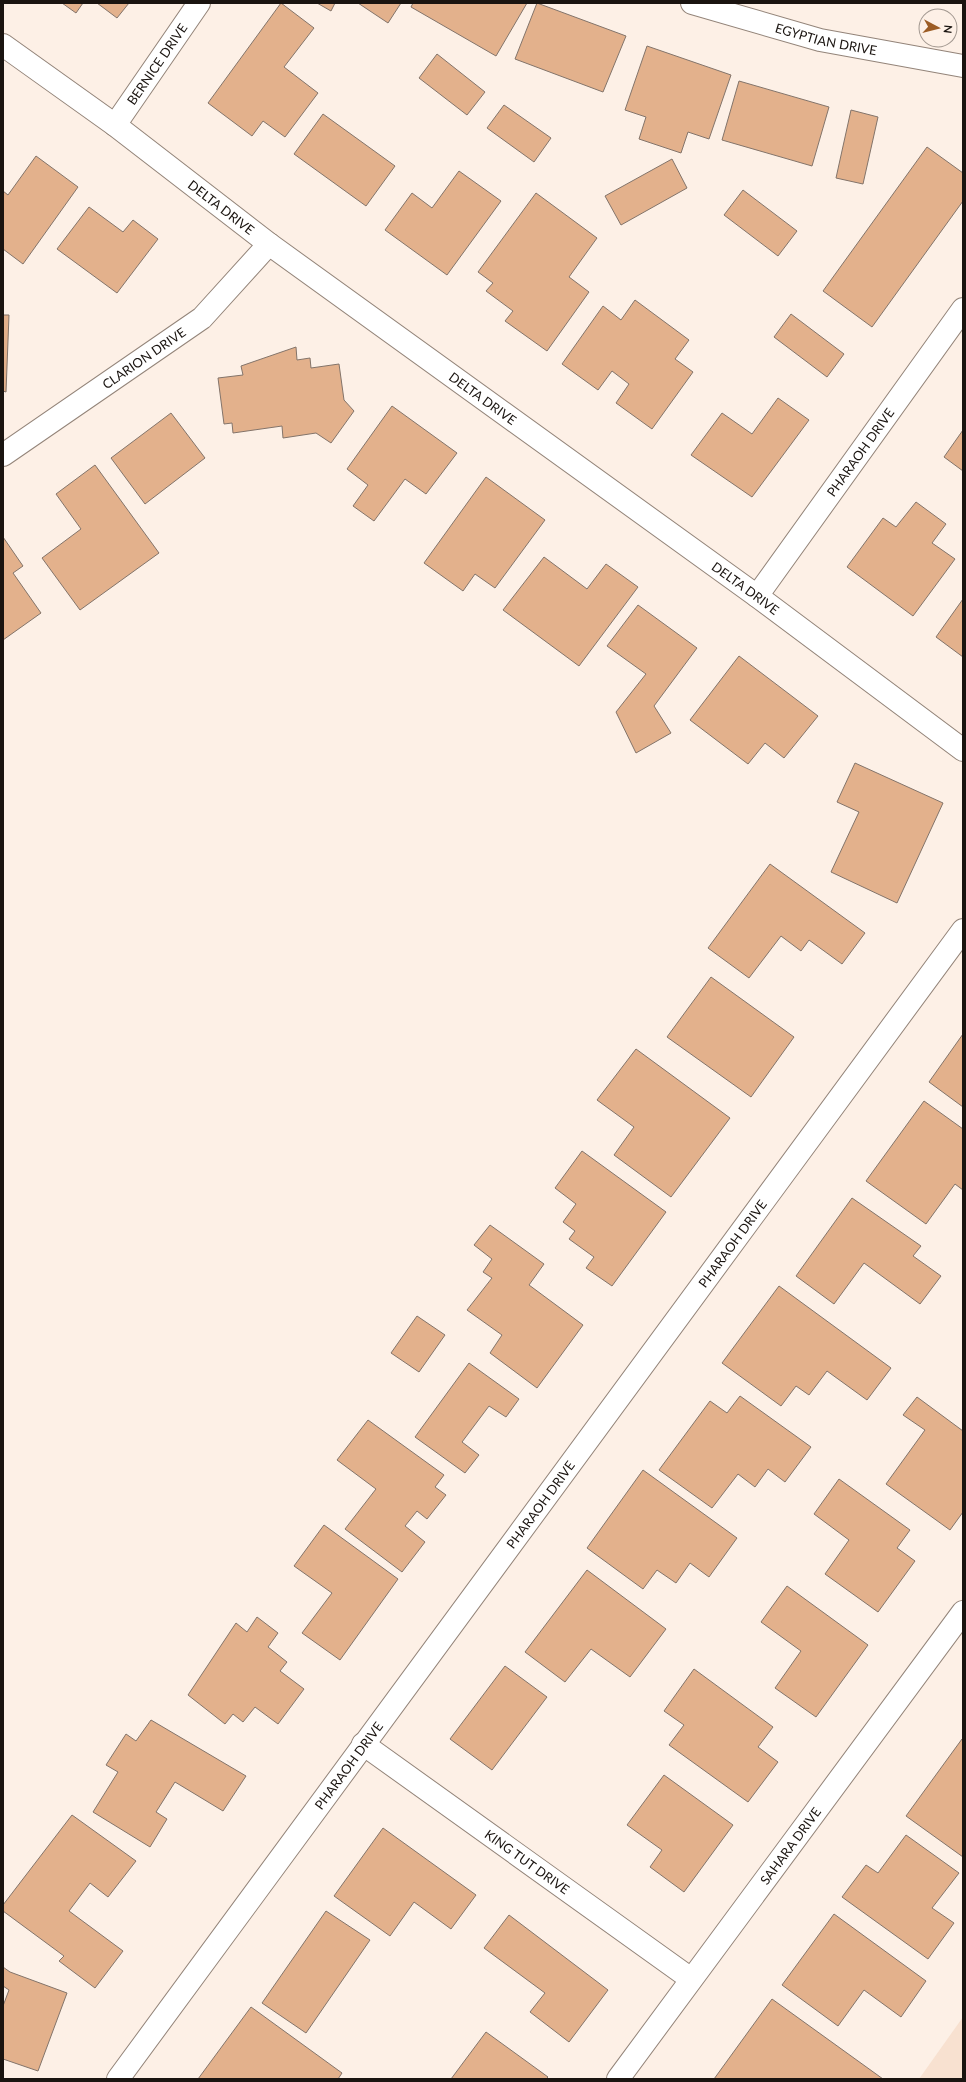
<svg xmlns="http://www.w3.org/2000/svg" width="966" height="2082" font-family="Lato,sans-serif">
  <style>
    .built { fill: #f8e1d0 }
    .building { fill: #e3b18c; stroke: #83746a }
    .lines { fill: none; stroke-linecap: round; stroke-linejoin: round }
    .minor-casing { stroke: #938479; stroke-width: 24 }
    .minor { stroke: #fff; stroke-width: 22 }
    .labels { text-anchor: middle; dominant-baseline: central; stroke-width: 3; stroke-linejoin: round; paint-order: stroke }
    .street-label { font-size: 13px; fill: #1a1410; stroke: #fdf0e6 }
  </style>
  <rect width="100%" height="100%" fill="#fdf0e6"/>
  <!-- built -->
  <polygon class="built" points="963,2017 963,2079 919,2079"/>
  <!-- building -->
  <g class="building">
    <polygon points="62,3 83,3 76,13"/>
    <polygon points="97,3 129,3 117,18"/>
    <polygon points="281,3 314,28 284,67 318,93 285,137 263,121 252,136 208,103"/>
    <polygon points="317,3 335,3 331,11"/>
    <polygon points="358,3 401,3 388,23"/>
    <polygon points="413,3 527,3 496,56 411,7"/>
    <polygon points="537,3 626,36 603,92 515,59"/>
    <polygon points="647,46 731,75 709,139 688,132 681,153 639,139 646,117 625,110"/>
    <polygon points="437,54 485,92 467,115 419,78"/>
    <polygon points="739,81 829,107 812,166 722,140"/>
    <polygon points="504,105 551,138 534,162 487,128"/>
    <polygon points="851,110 878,117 863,184 836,178"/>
    <polygon points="323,114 395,166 366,206 294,154"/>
    <polygon points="927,147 963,173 963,201 872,327 823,291"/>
    <polygon points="36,156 78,187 23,264 3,249 3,191 8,195"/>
    <polygon points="672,159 687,188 621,225 605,196"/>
    <polygon points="459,171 501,201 447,275 385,230 412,193 432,208"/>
    <polygon points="743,190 797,231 778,256 724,215"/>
    <polygon points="536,193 597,238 569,277 589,292 547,351 505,321 513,311 486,291 493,283 478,272"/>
    <polygon points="89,207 123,232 133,220 158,239 117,293 57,249"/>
    <polygon points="635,300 689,340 675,359 693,372 652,429 616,403 629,384 612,371 598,390 562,364 603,306 621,320"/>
    <polygon points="791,314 844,354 827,377 774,337"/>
    <polygon points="3,315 9,315 6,392 3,391"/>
    <polygon points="296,347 297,360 310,358 311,368 339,364 344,400 354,411 331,443 316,433 283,438 282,426 233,433 232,423 224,424 218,378 243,375 241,366"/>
    <polygon points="778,398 809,420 752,497 691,455 722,413 752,434"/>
    <polygon points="392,406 457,453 426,494 405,479 374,521 353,506 368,485 347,469"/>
    <polygon points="171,413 205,458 145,504 111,458"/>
    <polygon points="963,430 963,471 944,457"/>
    <polygon points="95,465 159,553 80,610 42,558 81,529 56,494"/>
    <polygon points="486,477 545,520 495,588 475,574 463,591 424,563"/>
    <polygon points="916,502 946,524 932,543 955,559 913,616 847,567 883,518 896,527"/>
    <polygon points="3,537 23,566 13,573 41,613 3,640"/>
    <polygon points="544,557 587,589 606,564 638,587 579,666 503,610"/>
    <polygon points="963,599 963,657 936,637"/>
    <polygon points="638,605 697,648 654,706 671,733 636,753 616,712 646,674 607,646"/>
    <polygon points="739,656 818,716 784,758 765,743 748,764 690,720"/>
    <polygon points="855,763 943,803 897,903 831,872 859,812 837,802"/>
    <polygon points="770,864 865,933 842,964 809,940 801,951 781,936 749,978 708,948"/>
    <polygon points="711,977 794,1037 751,1097 667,1037"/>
    <polygon points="963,1034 963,1107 929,1082"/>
    <polygon points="636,1049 730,1118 671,1197 614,1155 634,1127 597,1100"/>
    <polygon points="924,1101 963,1129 963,1190 955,1184 926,1224 866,1181"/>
    <polygon points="582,1151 666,1212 612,1286 586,1268 594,1257 569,1239 575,1231 563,1222 576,1204 555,1188"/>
    <polygon points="852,1198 921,1246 913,1256 941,1276 920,1304 864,1263 834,1304 796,1276"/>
    <polygon points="490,1225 544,1264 529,1285 583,1325 537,1388 490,1353 502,1335 467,1310 492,1278 483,1272 492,1259 474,1245"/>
    <polygon points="779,1286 891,1368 867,1400 827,1371 809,1395 796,1386 781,1406 722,1363"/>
    <polygon points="417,1316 445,1335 419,1372 391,1353"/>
    <polygon points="469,1363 519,1399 506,1417 489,1406 462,1442 479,1455 465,1473 415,1437"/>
    <polygon points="740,1396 811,1447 785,1482 768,1469 755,1487 738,1474 712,1508 659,1470 710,1401 727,1413"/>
    <polygon points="917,1397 963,1431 963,1512 950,1530 886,1484 925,1430 903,1415"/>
    <polygon points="368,1420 444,1475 435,1487 446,1495 427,1519 417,1511 405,1526 425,1542 402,1572 345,1529 376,1489 337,1460"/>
    <polygon points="643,1470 737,1538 709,1577 690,1563 676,1583 657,1570 643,1589 587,1548"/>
    <polygon points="839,1479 910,1530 897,1548 915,1561 878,1612 825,1574 849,1540 814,1514"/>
    <polygon points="324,1525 398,1579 340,1660 302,1633 332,1593 294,1566"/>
    <polygon points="587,1570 666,1629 630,1677 591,1649 565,1682 525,1652"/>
    <polygon points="787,1586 868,1645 816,1717 775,1688 801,1651 761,1622"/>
    <polygon points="257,1617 278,1633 268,1647 287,1662 280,1671 304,1689 278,1724 255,1707 243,1722 233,1714 225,1724 188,1695 236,1623 247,1632"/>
    <polygon points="505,1666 547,1697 492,1770 450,1739"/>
    <polygon points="694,1669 773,1727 758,1747 778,1762 748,1802 669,1745 684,1725 664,1711"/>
    <polygon points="151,1720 246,1776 223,1811 175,1782 156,1812 167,1819 150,1847 93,1812 118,1772 106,1765 126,1734 136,1741"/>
    <polygon points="962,1739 963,1740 963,1857 906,1816"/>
    <polygon points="664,1775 733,1825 684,1892 650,1867 662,1850 627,1825"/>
    <polygon points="72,1815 136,1861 108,1897 90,1883 69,1911 123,1951 95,1988 59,1961 64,1956 3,1911 3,1905"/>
    <polygon points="383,1828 476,1895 451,1929 414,1902 390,1936 334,1896"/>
    <polygon points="906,1835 959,1873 932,1908 954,1923 928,1959 842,1897 866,1865 878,1873"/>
    <polygon points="326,1911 370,1940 306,2033 262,2003"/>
    <polygon points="834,1914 926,1981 901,2017 864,1990 838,2026 782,1985"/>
    <polygon points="509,1915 608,1990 569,2042 530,2012 545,1993 484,1948"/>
    <polygon points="3,1967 10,1972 67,1993 38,2071 3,2059 3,2006 9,1990 3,1986"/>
    <polygon points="772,1999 883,2079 714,2079"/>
    <polygon points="251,2007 342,2073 338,2079 198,2079"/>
    <polygon points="486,2032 548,2077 546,2079 451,2079"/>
  </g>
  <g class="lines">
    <!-- minor casing -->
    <g class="minor-casing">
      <g id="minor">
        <path id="s1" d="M692,3L820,40L963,66"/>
        <path id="s2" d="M3,45L115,125L269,244L757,596L963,750"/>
        <path id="s3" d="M115,125L199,3"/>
        <path id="s4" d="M3,455L202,318L269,244"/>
        <path id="s5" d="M757,596L963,309"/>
        <path id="s6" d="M363,1744L691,1979"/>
        <path id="s7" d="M118,2079L963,930"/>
        <path id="s8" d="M618,2079L963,1612"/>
      </g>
    </g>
    <!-- minor -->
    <use href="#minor" class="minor"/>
  </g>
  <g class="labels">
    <!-- street labels -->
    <g class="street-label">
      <text stroke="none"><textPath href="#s1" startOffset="139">EGYPTIAN DRIVE</textPath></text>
      <text stroke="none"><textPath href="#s3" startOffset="74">BERNICE DRIVE</textPath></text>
      <text stroke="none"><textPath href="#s2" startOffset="272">DELTA DRIVE</textPath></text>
      <text stroke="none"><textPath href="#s4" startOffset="171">CLARION DRIVE</textPath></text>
      <text stroke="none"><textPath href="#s2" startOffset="596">DELTA DRIVE</textPath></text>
      <text stroke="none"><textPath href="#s5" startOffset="177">PHARAOH DRIVE</textPath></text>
      <text stroke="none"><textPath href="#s2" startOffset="920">DELTA DRIVE</textPath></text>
      <text stroke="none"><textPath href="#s7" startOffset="1037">PHARAOH DRIVE</textPath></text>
      <text stroke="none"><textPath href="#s7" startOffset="713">PHARAOH DRIVE</textPath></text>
      <text stroke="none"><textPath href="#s7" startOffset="389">PHARAOH DRIVE</textPath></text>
      <text stroke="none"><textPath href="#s8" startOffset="290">SAHARA DRIVE</textPath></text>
      <text stroke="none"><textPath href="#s6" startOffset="202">KING TUT DRIVE</textPath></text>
    </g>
  </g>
  <!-- border -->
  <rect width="966" height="2082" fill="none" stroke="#1a1410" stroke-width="8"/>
  <!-- north arrow -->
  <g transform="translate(938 28) rotate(97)"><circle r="19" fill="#fdf0e6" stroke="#a29890"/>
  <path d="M0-3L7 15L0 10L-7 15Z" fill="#9c5c24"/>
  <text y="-6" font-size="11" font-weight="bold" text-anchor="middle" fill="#1a1410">N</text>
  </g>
</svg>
